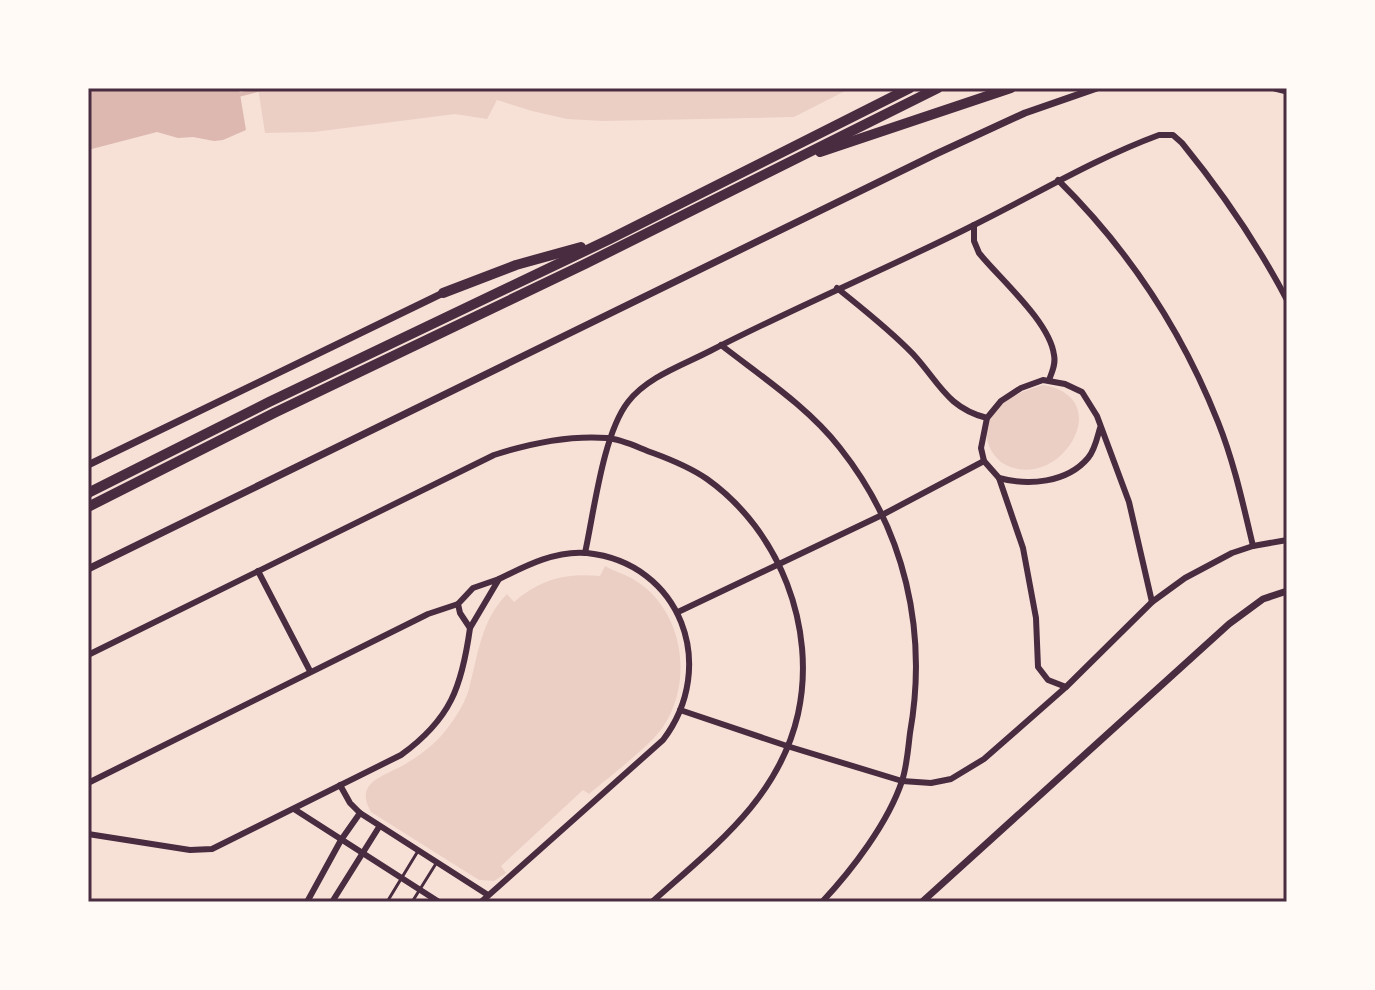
<svg xmlns="http://www.w3.org/2000/svg" width="1375" height="990" font-family="'DejaVu Sans',sans-serif">
  <style>
    .green { fill: #ebcfc5 }
    .water { fill: #dcb8b0 }
    .lines { fill: none; stroke-linecap: round; stroke-linejoin: round }
    .stream { stroke: #dcb8b0; stroke-width: 4 }
    .service { stroke: #4a2c40; stroke-width: 3 }
    .minor { stroke: #4a2c40; stroke-width: 6 }
    .tertiary { stroke: #4a2c40; stroke-width: 7 }
    .motorway { stroke: #4a2c40; stroke-width: 10 }
    .neatline { fill: none; stroke: #4a2c40; stroke-width: 3 }
  </style>
  <rect width="100%" height="100%" fill="#f7e1d7"/>
  <!-- green -->
  <g class="green">
    <polygon points="258,88 851,88 794,117 603,121 567,119 532,111 497,100 487,119 455,114 314,132 265,133"/>
    <path d="M1043,385C1115,397 1065,483 1014,468C1004,466 996,459 991,450C971,411 1014,393 1043,385Z"/>
    <path d="M605,566C614,571 624,574 633,579C684,609 694,681 663,727C650,746 608,778 589,794L583,790L501,866L506,873L494,881L479,880L371,812C354,783 382,777 402,766C416,758 430,748 441,736C452,723 464,706 469,689C478,655 481,620 507,594L514,602C541,579 566,573 600,576Z"/>
  </g>
  <!-- water -->
  <polygon class="water" points="88,88 239,88 246,130 223,140 214,141 193,137 178,138 157,132 88,150"/>
  <g class="lines">
    <!-- stream -->
    <polyline class="stream" points="238,95 265,88"/>
    <!-- service -->
    <g class="service">
      <polyline points="387,902 418,851"/>
      <polyline points="412,902 437,862"/>
    </g>
    <!-- minor -->
    <g class="minor">
      <path d="M1058,180C1128,249 1182,331 1218,422C1234,462 1243,504 1253,546"/>
      <path d="M974,225V241L979,253C1000,279 1050,322 1054,355C1056,364 1052,372 1049,380"/>
      <path d="M837,288C863,309 890,330 913,354C939,382 947,408 987,418"/>
      <path d="M721,345C762,377 808,407 840,448C905,530 928,631 910,733C908,749 907,766 902,781C888,823 852,870 822,902"/>
      <path d="M999,478C1028,486 1067,483 1088,458C1095,450 1097,438 1100,428"/>
      <path d="M585,553C594,512 603,434 628,402C647,377 683,365 710,351C797,306 887,269 974,225C1035,195 1094,159 1159,135H1173L1182,143C1222,192 1257,243 1287,300"/>
      <polyline points="258,571 310,671"/>
      <polygon points="499,579 470,628 460,613 458,604 473,588"/>
      <polyline points="678,612 882,515 984,461"/>
      <path d="M88,655L494,455C531,443 568,435 607,438C622,439 639,448 653,453C672,460 691,468 707,479C780,531 817,628 798,714C779,799 713,847 652,902"/>
      <polyline points="1066,687 1048,680 1038,667 1036,618 1023,548 999,478 984,461 981,448 987,418 1001,401 1021,388 1043,380 1065,384 1082,392 1097,416 1129,502 1152,602"/>
      <polyline points="680,710 787,746 902,781 931,783 951,779 984,759 1066,687 1152,602 1185,578 1232,553 1253,546 1287,540"/>
      <polyline points="88,783 428,614 458,604"/>
      <polyline points="340,785 350,803 360,813 488,895"/>
      <polyline points="294,809 439,902"/>
      <path d="M88,834L190,850L212,849L401,755C451,719 462,686 470,628"/>
      <polyline points="307,902 341,840 360,813"/>
      <polyline points="332,902 379,827"/>
      <path d="M481,902L663,740C719,666 681,563 587,553C556,550 525,566 499,579"/>
    </g>
    <!-- tertiary -->
    <g class="tertiary">
      <polyline points="1275,88 1287,91"/>
      <polyline points="88,465 443,293"/>
      <polyline points="88,569 936,154 1025,113 1097,88"/>
      <polyline points="922,902 1229,624 1263,599 1287,591"/>
    </g>
    <!-- motorway -->
    <g class="motorway">
      <polyline points="820,152 1011,88"/>
      <polyline points="443,293 516,265 581,247"/>
      <polyline points="88,493 269,402 610,239 910,88"/>
      <polyline points="88,507 274,413 585,264 938,88"/>
    </g>
  </g>
  <!-- border -->
  <rect width="1375" height="990" fill="none" stroke="#fffaf5" stroke-width="180"/>
  <rect x="90" y="90" width="1195" height="810" class="neatline"/>
</svg>
